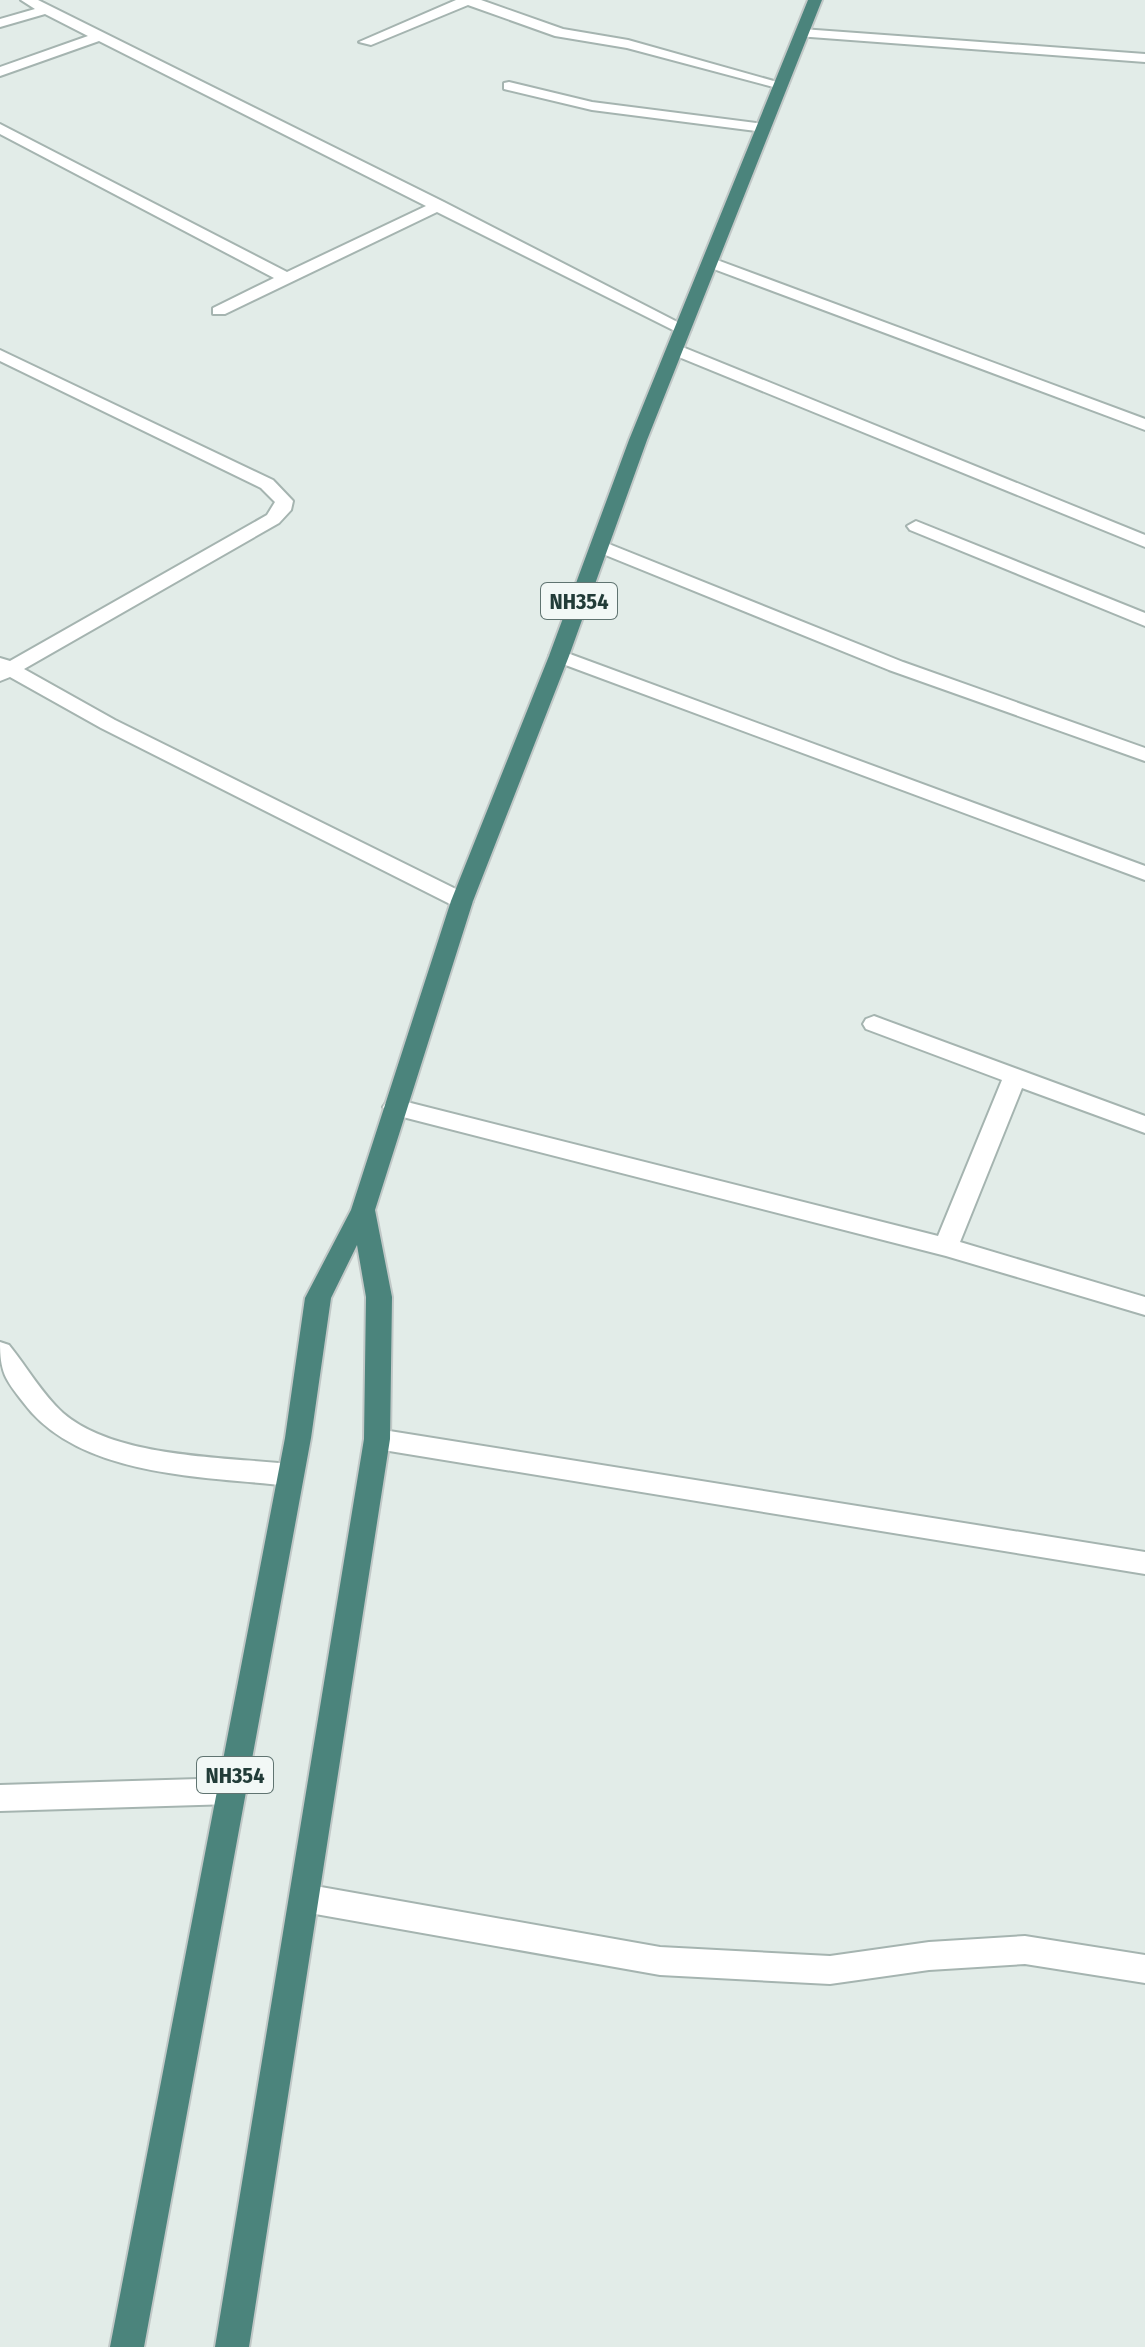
<svg xmlns="http://www.w3.org/2000/svg" width="1145" height="2347" font-family="'Fira Sans Condensed',sans-serif">
  <style>
    .lines { fill: none; stroke-linecap: round; stroke-linejoin: round }
    .service-casing { stroke: #a5b4b0; stroke-width: 4 }
    .minor-casing { stroke: #a5b4b0; stroke-width: 4 }
    .trunk-casing { stroke: #c1c8c7; stroke-width: 4 }
    .service { fill: #fff; fill-rule: evenodd }
    .minor { fill: #fff; fill-rule: evenodd }
    .trunk { fill: #4b847c; fill-rule: evenodd }
    .labels { text-anchor: middle; dominant-baseline: central; stroke-width: 7; stroke-linejoin: round; paint-order: stroke }
    .shield { fill: #f2f8f6; stroke: #607471; stroke-width: 2 }
    .shield-label { font-size: 22px; font-weight: bold; fill: #223c38 }
  </style>
  <rect width="100%" height="100%" fill="#e2ece8"/>
  <g class="lines">
    <!-- service casing -->
    <g class="service-casing">
      <polygon id="service" points="675,344 1145,535 1145,547 669,353 667,349 669,345"/>
    </g>
    <!-- minor casing -->
    <g class="minor-casing">
      <g id="minor">
        <polygon points="21,0 38,0 444,202 691,329 683,334 677,332 437,212 225,314 213,314 213,308 274,278 0,134 0,124 287,272 426,206 99,41 0,76 0,67 88,36 45,14 0,27 0,19 35,9"/>
        <polygon points="456,0 481,0 563,29 628,40 788,85 781,89 627,48 555,36 468,5 371,45 359,42"/>
        <polygon points="802,29 1145,54 1145,62 797,36 797,30"/>
        <polygon points="509,82 592,102 764,124 771,128 764,132 592,110 504,89 504,83"/>
        <polygon points="709,257 1145,419 1145,430 703,265 703,259"/>
        <polygon points="0,350 273,480 293,501 291,510 279,523 24,669 115,720 470,896 473,901 470,906 454,906 101,728 10,677 0,681 0,658 10,661 267,515 275,502 261,488 0,361"/>
        <polygon points="916,521 1145,613 1145,626 910,530 907,526"/>
        <polygon points="599,540 903,662 1145,748 1145,761 889,670 593,550 590,546 593,542"/>
        <polygon points="559,650 1145,866 1145,880 552,660 549,656 552,652"/>
        <polygon points="874,1016 1145,1116 1145,1133 1022,1088 960,1242 1145,1297 1145,1315 946,1256 395,1115 387,1113 383,1107 387,1101 395,1099 938,1236 1002,1080 866,1029 863,1024 866,1019"/>
        <path d="M0,1342L9,1345C27,1367 42,1394 63,1413C115,1458 224,1457 290,1464L299,1468L303,1475L299,1482L290,1486C204,1476 79,1478 23,1402C5,1379 0,1372 0,1342Z"/>
        <polygon points="377,1429 1145,1552 1145,1574 377,1449 368,1446 364,1439 368,1432"/>
        <polygon points="232,1778 242,1782 247,1791 242,1800 232,1804 0,1811 0,1785"/>
        <polygon points="304,1884 660,1947 830,1956 929,1942 1025,1936 1145,1955 1145,1983 1025,1964 929,1970 830,1984 660,1975 304,1912 293,1908 289,1898 293,1888"/>
      </g>
    </g>
    <!-- trunk casing -->
    <g class="trunk-casing">
      <polygon id="trunk" points="808,0 822,0 647,440 569,656 473,901 375,1210 392,1297 390,1439 249,2347 215,2347 364,1439 366,1297 357,1245 331,1298 311,1438 144,2347 110,2347 285,1438 305,1298 351,1210 451,901 549,656 629,440"/>
    </g>
    <!-- service -->
    <use href="#service" class="service"/>
    <!-- minor -->
    <use href="#minor" class="minor"/>
    <!-- trunk -->
    <use href="#trunk" class="trunk"/>
  </g>
  <g class="labels">
    <!-- shield labels -->
    <g class="shield">
      <rect x="541" y="583" width="76" height="36" rx="6"/>
      <rect x="197" y="1757" width="76" height="36" rx="6"/>
    </g>
    <g class="shield-label">
      <text x="579" y="601">NH354</text>
      <text x="235" y="1775">NH354</text>
    </g>
  </g>
</svg>
